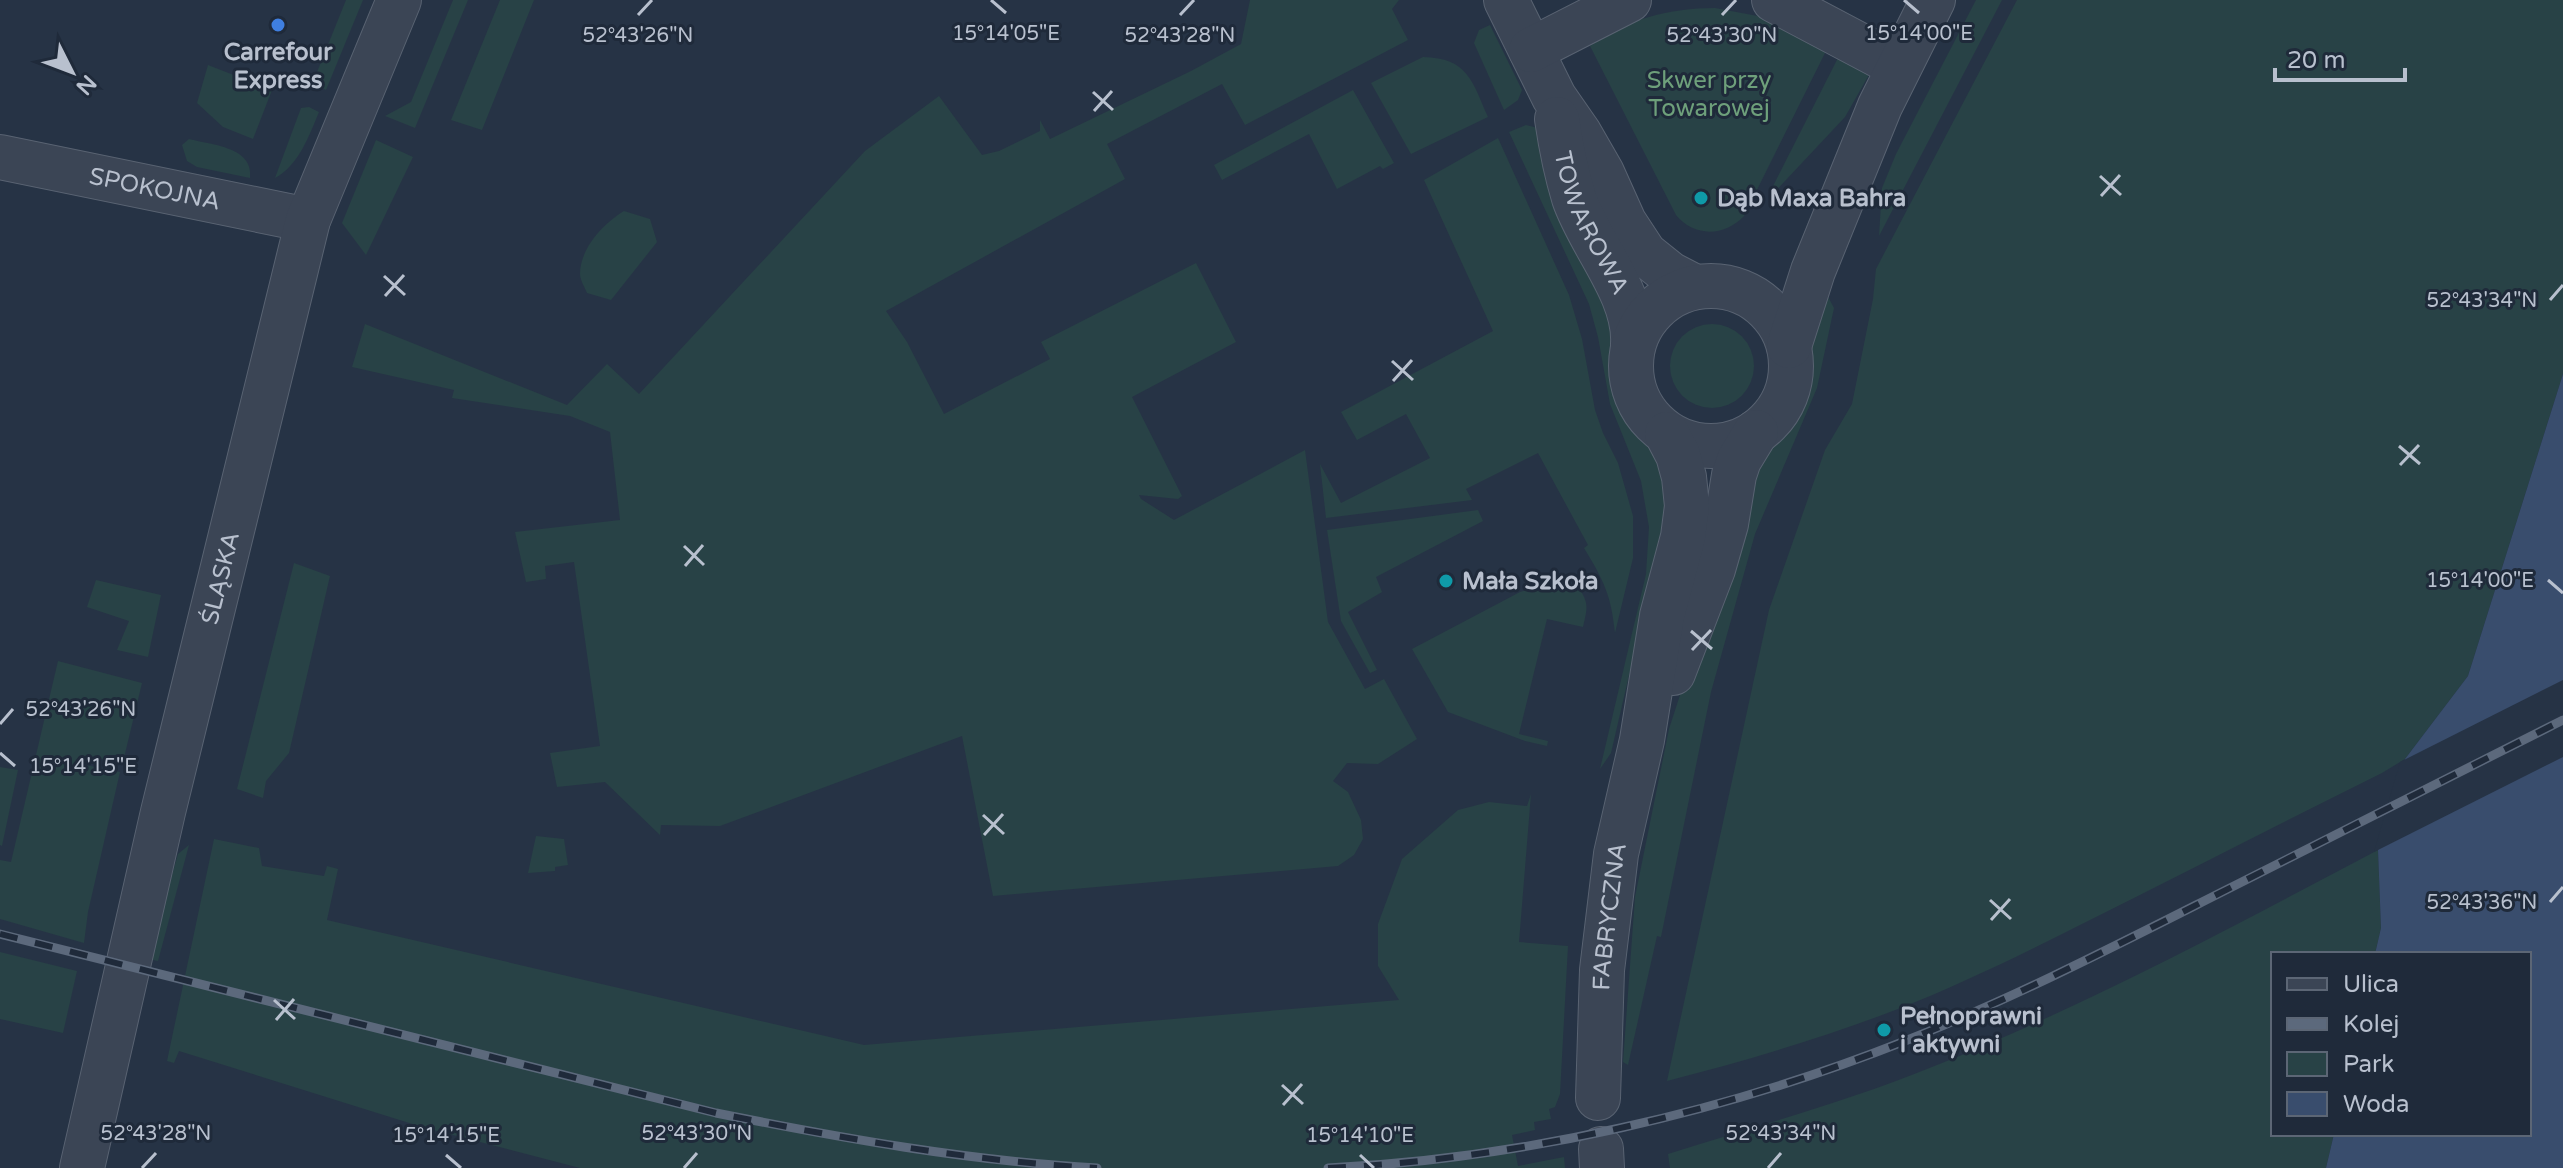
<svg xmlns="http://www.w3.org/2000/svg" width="2563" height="1168" font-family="'Varela Round',sans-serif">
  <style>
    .green { fill: #284246 }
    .water { fill: #394d6d }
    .pier { fill: #263345 }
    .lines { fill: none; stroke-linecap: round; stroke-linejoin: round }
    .minor-casing { stroke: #596372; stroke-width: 46 }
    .minor { stroke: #3b4555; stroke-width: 44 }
    .rail-casing { stroke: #5c697c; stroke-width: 9 }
    .rail { stroke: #1f2a3a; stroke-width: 6; stroke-dasharray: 18; stroke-linecap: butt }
    .ticks { fill: none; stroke: #b8c0ce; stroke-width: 3 }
    .shop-dot { fill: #3f7fe0; stroke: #1f2a3a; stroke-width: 3 }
    .culture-dot { fill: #0f9aa8; stroke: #1f2a3a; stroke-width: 3 }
    .labels { text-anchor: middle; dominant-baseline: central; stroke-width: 6; stroke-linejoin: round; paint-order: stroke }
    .poi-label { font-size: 24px; font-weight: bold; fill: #b8c0ce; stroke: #1f2a3a; text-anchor: start }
    .park-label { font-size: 24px; fill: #6ea07b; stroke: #1f2a3a }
    .street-label { font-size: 24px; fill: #b8c0ce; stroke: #1f2a3a }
    .ticks-label { font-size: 20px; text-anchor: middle; fill: #b8c0ce; stroke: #1f2a3a; stroke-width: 6; stroke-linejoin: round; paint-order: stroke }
  </style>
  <rect width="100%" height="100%" fill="#263345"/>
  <!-- green -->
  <g class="green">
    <polygon points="346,0 363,0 326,90 313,82"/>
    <polygon points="453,0 468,0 415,128 385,116 411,102"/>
    <polygon points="500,0 534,0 482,130 451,120"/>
    <polygon points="1250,0 1399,0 1392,9 1408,40 1245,125 1222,84 1107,144 1125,179 886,311 907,342 944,414 1050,359 1041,342 1196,263 1236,342 1132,397 1182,496 1178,499 1139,495 1141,499 1174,520 1305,450 1328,622 1365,689 1384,679 1417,739 1378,764 1347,763 1333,781 1348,792 1361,820 1363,839 1354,855 1338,866 993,896 962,736 720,826 661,825 660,835 605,782 557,787 550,753 600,746 574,562 545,566 546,579 526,582 515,532 620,520 610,432 570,416 452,398 454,390 352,367 365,324 567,405 607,364 639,394 865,151 939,96 982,155 999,151 1040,131 1040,120 1050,139 1191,71 1241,44"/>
    <polygon points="1976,0 2002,0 1879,236 1882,188 1896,154"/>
    <path d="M2017,0H2563V374L2468,676L2405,759L2382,773C2299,814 2217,856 2134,898C2056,937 1979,977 1898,1009C1823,1038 1745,1061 1667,1081L1769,610L1825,450L1852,404L1873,299L1876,269Z"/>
    <path d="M1715,8L1763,17L1826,51L1744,216C1724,237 1694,237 1676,215L1590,46C1627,19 1669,8 1715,8Z"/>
    <polygon points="1490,25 1522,90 1518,100 1504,110 1474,43 1479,30"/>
    <polygon points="1845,44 1870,73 1845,117 1772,195 1769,194"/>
    <path d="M1423,57C1468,58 1472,81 1488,117L1411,154L1371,83Z"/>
    <polygon points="208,65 272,90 253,139 223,127 197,103"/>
    <polygon points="1353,90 1394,163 1383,169 1380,166 1337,189 1309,134 1222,180 1214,165"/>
    <path d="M309,107L319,112C309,136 299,165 275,178L301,108Z"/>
    <polygon points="1526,125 1538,128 1595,275 1614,341 1611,372 1617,401 1629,424 1654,452 1672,490 1611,753 1600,769 1646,574 1649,527 1641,481 1610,404 1598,337 1589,304 1509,132"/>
    <path d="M1498,138L1569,295L1582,339L1595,410L1603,433L1618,463L1633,516V558L1615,633C1611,595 1604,581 1584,548L1588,545L1538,453L1466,489L1472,500L1326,518L1320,464L1341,503L1430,458L1406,414L1357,440L1341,412L1493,331L1424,180Z"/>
    <path d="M189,139C212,145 254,147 250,178L197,167L187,161L182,145Z"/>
    <polygon points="376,140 413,157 366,255 342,223"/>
    <path d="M624,211L650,219L657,242L611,300L587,293C585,288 580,280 580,274C580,248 604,223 624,211Z"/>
    <polygon points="1825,291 1834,308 1817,388 1755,534 1711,692 1661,937 1657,936 1628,1065 1623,1062 1635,897 1669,729 1747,488 1766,451 1786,435 1805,404 1811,378 1809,350"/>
    <circle cx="1712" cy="366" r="42"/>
    <polygon points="1478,510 1483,521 1376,577 1382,592 1348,612 1377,670 1370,673 1341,621 1327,530"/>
    <polygon points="294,563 330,576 289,753 266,781 263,798 237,789"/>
    <polygon points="96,580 161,595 148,657 117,650 129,621 87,607"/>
    <path d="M1558,581L1576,584C1589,602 1588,606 1583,627L1547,619L1519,734L1548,741L1547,746L1525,741L1448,712L1412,649L1520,592Z"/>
    <polygon points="58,661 142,683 123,762 87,757 86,765 120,772 88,912 84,943 0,919 0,860 11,862"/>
    <polygon points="0,767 18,770 2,846 0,845"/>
    <polygon points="1531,794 1519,942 1568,946 1560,1094 1555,1107 1549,1109 1551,1119 1534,1122 1535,1130 1512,1135 1518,1166 1564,1157 1565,1168 580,1168 422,1127 179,1051 174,1063 167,1061 214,839 259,848 262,866 324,876 327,866 338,869 327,920 864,1045 1399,1000 1378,966 1378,924 1402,859 1458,810 1489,802 1527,806"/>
    <polygon points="536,836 564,839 568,865 555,867 555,871 528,873"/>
    <polygon points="189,845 158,961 148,959 178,854"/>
    <path d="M2378,850L2381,928L2375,954H2273V1134H2334L2326,1168H1670L1668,1154C1757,1126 1846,1102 1932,1067C2086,1006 2232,927 2378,850Z"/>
    <polygon points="0,952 77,971 63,1033 0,1019"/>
  </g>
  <!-- water -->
  <polygon class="water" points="2563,374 2563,1168 2326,1168 2334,1134 2529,1134 2529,954 2375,954 2381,928 2378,850 2405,759 2468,676"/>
  <!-- pier -->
  <polygon class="pier" points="2563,680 2563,757 2374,852 2400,762"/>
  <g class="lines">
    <!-- minor casing -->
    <g class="minor-casing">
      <g id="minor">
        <polyline points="1506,0 1554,97 1579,133 1602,173 1624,222 1645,254 1670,274 1695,287"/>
        <polyline points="1774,0 1899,66"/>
        <polyline points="1531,50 1629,0"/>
        <path id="s1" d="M1557,119C1561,146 1566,172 1574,198C1590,245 1636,294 1633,344"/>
        <path id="s2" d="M0,157L308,220"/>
        <circle cx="1711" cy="366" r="80"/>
        <polyline points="1789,346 1813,271 1880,106 1933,0"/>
        <polyline points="1673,673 1713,569 1726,524 1734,475 1739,460 1756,432"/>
        <path id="s3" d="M1598,1098L1602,970L1616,854L1642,740L1662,616L1683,537L1687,506L1684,477L1678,455L1667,434"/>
        <polyline points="1601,1149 1602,1168"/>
        <path id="s4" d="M82,1168L163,812L308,220L399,0"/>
      </g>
    </g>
    <!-- minor -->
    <use href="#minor" class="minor"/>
    <!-- rail casing -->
    <g class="rail-casing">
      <g id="rail">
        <path d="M0,934L716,1113C841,1138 968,1161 1097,1168"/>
        <path d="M1328,1168C1520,1159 1726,1112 1905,1041C2012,999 2115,946 2218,894C2333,836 2448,778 2563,720"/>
      </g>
    </g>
    <!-- rail -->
    <use href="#rail" class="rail"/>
  </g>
  <!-- ticks -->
  <path class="ticks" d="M991,0L1006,13M1904,0L1919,13M638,15L652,0M1180,15L1194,0M1722,15L1736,0M1093,92L1113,110M1094,111L1112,91M2100,176L2121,195M2101,196L2120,175M384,276L405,295M385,296L404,275M2550,300L2563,285M1392,361L1413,380M1393,381L1412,360M2399,446L2420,464M2400,465L2419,445M684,546L704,565M685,566L703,545M2548,580L2563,593M1691,631L1712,649M1692,650L1711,630M0,724L13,709M0,753L15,766M983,815L1004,834M984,835L1003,814M1990,900L2011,919M2550,902L2563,887M1991,920L2010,899M274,1000L295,1019M276,1020L294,999M1282,1085L1303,1104M1283,1105L1302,1084M446,1155L461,1168M1360,1155L1374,1168M142,1168L156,1153M684,1168L697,1153M1768,1168L1781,1153"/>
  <!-- markers -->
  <circle class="shop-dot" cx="278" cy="25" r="8"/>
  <g class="culture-dot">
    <circle cx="1701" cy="198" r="8"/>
    <circle cx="1446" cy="581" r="8"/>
    <circle cx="1884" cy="1030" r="8"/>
  </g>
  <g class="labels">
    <!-- poi labels -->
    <g class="poi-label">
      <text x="278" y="52" text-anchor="middle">Carrefour<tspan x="278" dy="28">Express</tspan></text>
      <text x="1717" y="198">Dąb Maxa Bahra</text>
      <text x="1462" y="581">Mała Szkoła</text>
      <text x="1900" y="1016">Pełnoprawni<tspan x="1900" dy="28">i aktywni</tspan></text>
    </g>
    <!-- park labels -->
    <g class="park-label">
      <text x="1709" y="80">Skwer przy<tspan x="1709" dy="28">Towarowej</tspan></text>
    </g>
    <!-- street labels -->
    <g class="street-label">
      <text stroke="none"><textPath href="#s2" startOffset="158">SPOKOJNA</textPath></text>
      <text stroke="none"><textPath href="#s1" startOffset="110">TOWAROWA</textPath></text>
      <text stroke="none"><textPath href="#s4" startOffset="606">ŚLĄSKA</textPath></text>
      <text stroke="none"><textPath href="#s3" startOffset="182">FABRYCZNA</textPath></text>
    </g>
  </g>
  <g class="ticks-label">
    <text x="1006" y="40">15°14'05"E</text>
    <text x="1919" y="40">15°14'00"E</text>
    <text x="638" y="42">52°43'26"N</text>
    <text x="1180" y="42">52°43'28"N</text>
    <text x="1722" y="42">52°43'30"N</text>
    <text x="2482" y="307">52°43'34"N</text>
    <text x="2480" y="587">15°14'00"E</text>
    <text x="81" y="716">52°43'26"N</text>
    <text x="83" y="773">15°14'15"E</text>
    <text x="2482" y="909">52°43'36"N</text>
    <text x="156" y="1140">52°43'28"N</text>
    <text x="697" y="1140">52°43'30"N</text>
    <text x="1781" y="1140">52°43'34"N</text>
    <text x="446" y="1142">15°14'15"E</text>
    <text x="1360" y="1142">15°14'10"E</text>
  </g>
  <!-- legend -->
  <rect x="2271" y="952" width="260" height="184" fill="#1f2a3a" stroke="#5c6675" stroke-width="2"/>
  <rect x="2287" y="978" width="40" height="12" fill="#3b4555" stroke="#5c6675" stroke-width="2"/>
  <text x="2343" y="992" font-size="24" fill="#b8c0ce">Ulica</text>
  <rect x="2287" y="1018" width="40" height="12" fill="#5c697c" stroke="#5c6675" stroke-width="2"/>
  <text x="2343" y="1032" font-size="24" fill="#b8c0ce">Kolej</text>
  <rect x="2287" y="1052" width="40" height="24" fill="#284246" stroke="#5c6675" stroke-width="2"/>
  <text x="2343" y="1072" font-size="24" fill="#b8c0ce">Park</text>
  <rect x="2287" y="1092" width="40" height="24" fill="#394d6d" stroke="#5c6675" stroke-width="2"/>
  <text x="2343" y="1112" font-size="24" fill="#b8c0ce">Woda</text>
  <!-- north arrow -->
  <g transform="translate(72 72) rotate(132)" stroke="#1f2a3a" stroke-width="6" paint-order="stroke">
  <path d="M0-6L14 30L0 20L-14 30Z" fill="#b8c0ce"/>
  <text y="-12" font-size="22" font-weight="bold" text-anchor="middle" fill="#b8c0ce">N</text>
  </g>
  <!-- scale -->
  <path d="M2275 68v12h130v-12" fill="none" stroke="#b8c0ce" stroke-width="4"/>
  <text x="2287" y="68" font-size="24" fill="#b8c0ce" stroke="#1f2a3a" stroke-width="6" paint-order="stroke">20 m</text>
</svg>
